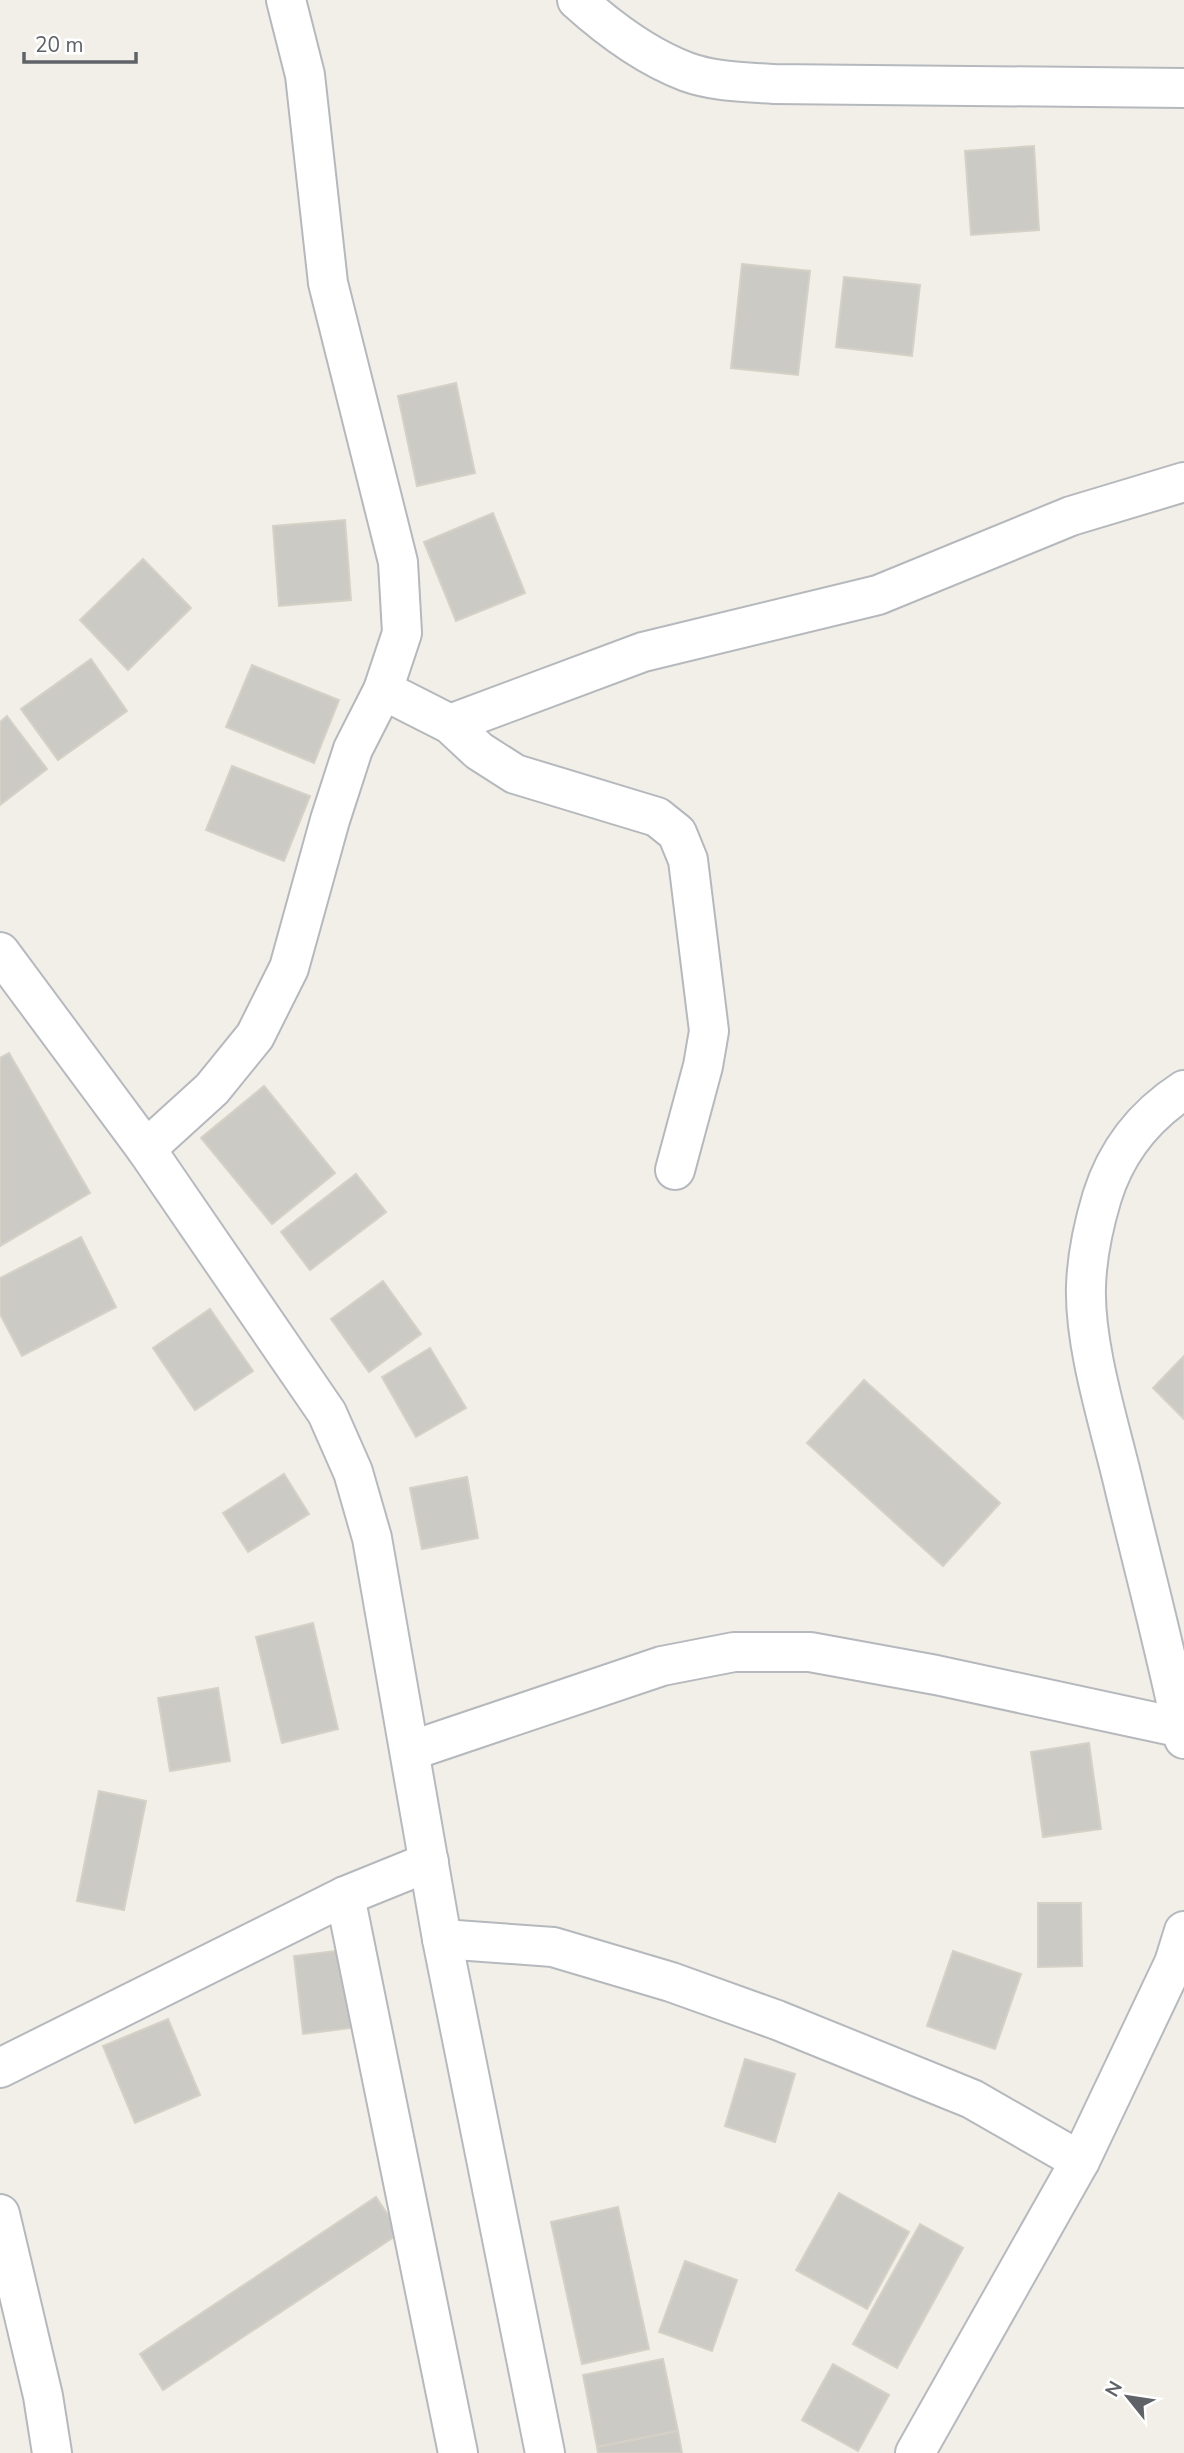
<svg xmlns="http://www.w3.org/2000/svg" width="1184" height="2453" font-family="'Nunito Sans',sans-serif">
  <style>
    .building { fill: #cccac5; stroke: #d6d1c6; stroke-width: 2 }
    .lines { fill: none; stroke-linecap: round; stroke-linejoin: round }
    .street-casing { stroke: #b5b8bc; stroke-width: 42 }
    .secondary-casing { stroke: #b6babf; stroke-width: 42 }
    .street { stroke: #fff; stroke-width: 38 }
    .secondary { stroke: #fff; stroke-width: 38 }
  </style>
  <rect width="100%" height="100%" fill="#f1efe8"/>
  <!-- building -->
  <g class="building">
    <polygon points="1034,146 1039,230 971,235 965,151"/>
    <polygon points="742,264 810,271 798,375 731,368"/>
    <polygon points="844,277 920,285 912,356 836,347"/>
    <polygon points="456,383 475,473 417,486 398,396"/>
    <polygon points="493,513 525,593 456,621 424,542"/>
    <polygon points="345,520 351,600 279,606 273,526"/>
    <polygon points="143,559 191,608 128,670 80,620"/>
    <polygon points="91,659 127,711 58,760 21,709"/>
    <polygon points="252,665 339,700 314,763 226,727"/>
    <polygon points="7,716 47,769 0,805 0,722"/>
    <polygon points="232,766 310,796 284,861 206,830"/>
    <polygon points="9,1053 90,1193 0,1246 0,1058"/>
    <polygon points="264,1086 335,1173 272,1224 201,1138"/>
    <polygon points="356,1174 386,1212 310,1270 281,1232"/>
    <polygon points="81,1237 116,1307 22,1356 0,1314 0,1278"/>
    <polygon points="383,1281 421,1334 369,1372 331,1319"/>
    <polygon points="210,1309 253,1371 195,1410 153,1348"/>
    <polygon points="430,1348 466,1408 416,1437 382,1377"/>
    <polygon points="1184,1356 1184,1419 1153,1388"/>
    <polygon points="864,1380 1000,1503 943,1566 807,1443"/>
    <polygon points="284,1474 309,1514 248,1552 223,1513"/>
    <polygon points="467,1477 478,1538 422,1549 410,1488"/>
    <polygon points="313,1623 338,1729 282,1743 256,1637"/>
    <polygon points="218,1688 230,1761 170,1771 158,1698"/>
    <polygon points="1089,1743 1101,1829 1043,1837 1031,1752"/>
    <polygon points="99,1791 146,1801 124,1910 77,1901"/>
    <polygon points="1038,1903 1081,1903 1082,1966 1038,1967"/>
    <polygon points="343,1950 351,2028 303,2034 294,1956"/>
    <polygon points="953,1951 1021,1974 995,2049 927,2026"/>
    <polygon points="168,2019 200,2095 135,2123 103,2046"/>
    <polygon points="745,2059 795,2074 775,2142 725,2126"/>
    <polygon points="839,2193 909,2232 867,2309 796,2270"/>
    <polygon points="376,2197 400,2233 163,2390 140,2354"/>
    <polygon points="618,2207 649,2349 582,2364 551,2222"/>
    <polygon points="920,2224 963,2248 897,2368 853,2344"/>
    <polygon points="685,2261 737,2280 712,2351 659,2332"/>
    <polygon points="663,2359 678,2431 597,2447 583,2375"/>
    <polygon points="833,2364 889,2395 858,2451 802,2420"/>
    <polygon points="678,2431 682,2453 598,2453 597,2447"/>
  </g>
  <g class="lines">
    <!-- street casing -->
    <g class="street-casing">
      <g id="street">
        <path d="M577,0C608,28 647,57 687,72C715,82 745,82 774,84L1184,88"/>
        <polyline points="383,690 450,724 479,751 515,774 657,817 677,833 688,860 709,1031 703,1066 675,1170"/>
        <polyline points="450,724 643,652 878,595 1071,516 1184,482"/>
        <polyline points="146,1149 212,1089 255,1036 289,968 330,820 353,749 383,690 402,633 398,562 328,283 305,75 286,0"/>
        <polyline points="410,1751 662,1666 734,1652 810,1652 936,1675 1182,1728"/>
        <polyline points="345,1896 458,2453"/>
        <polyline points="442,1939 553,1947 671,1982 777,2020 972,2099 1080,2161"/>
        <polyline points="0,2068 345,1896 429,1862"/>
        <polyline points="0,2214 43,2396 52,2453"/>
      </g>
    </g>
    <!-- secondary casing -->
    <g class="secondary-casing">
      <g id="secondary">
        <polyline points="0,952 146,1149 327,1413 353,1472 372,1538 442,1939 545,2453"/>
        <path d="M1184,1090C1144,1116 1116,1152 1102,1197C1093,1227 1087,1255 1086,1286C1084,1348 1111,1429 1125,1490C1145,1573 1167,1655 1184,1739"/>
        <polyline points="915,2453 1080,2161 1174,1963 1184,1931"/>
      </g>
    </g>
    <!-- street -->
    <use href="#street" class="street"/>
    <!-- secondary -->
    <use href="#secondary" class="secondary"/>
  </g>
  <!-- north arrow -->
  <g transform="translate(1128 2397) rotate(300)" stroke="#ffffff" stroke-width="5" paint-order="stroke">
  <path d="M0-5L12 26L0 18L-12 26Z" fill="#5f6368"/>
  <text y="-10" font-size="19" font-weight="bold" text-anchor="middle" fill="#5f6368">N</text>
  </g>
  <!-- scale -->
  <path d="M24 52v10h112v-10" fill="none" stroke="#5f6368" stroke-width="3.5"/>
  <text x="35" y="52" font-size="21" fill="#5f6368" stroke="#ffffff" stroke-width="5" paint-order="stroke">20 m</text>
</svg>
